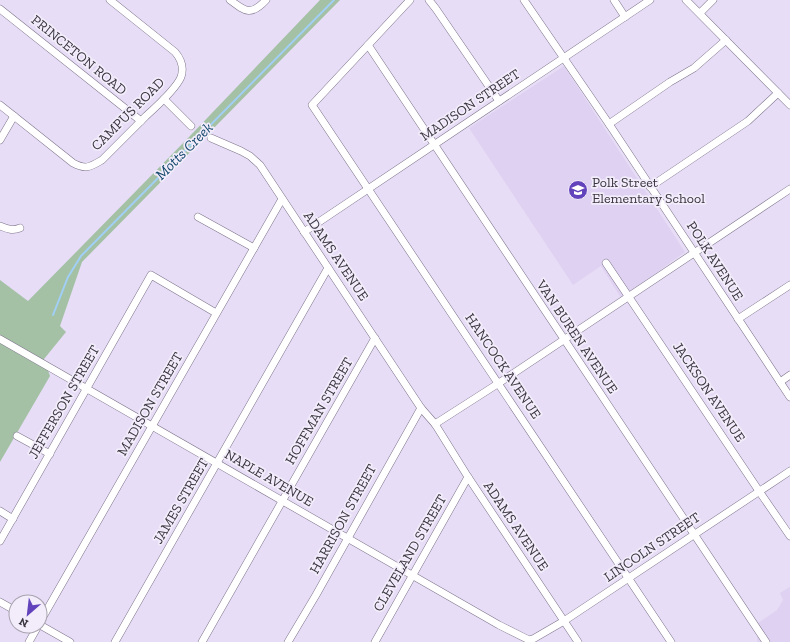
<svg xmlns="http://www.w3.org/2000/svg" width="790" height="642" font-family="'Zilla Slab',serif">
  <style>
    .built { fill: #dfd1f1 }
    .green { fill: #a4c1a6 }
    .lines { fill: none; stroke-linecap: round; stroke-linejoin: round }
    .stream { stroke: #a1cff5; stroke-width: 2 }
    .minor-casing { stroke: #7e748b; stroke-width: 8 }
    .minor { stroke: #fff; stroke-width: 7 }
    .labels { text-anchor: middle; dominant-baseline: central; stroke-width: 3.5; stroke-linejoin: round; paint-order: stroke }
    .street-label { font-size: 14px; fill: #39353e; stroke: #f2ecfb }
    .poi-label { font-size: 14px; fill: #39353e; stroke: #f2ecfb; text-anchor: start }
    .water-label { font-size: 15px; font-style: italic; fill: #104569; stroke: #f2ecfb }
  </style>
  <rect width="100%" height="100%" fill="#e7ddf6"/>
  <!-- built -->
  <g class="built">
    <polygon points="564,66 685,252 621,298 601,266 573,285 469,128"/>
    <polygon points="790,587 790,642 757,642 758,623 777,610 783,600 780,593"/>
  </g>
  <!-- green -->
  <polygon class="green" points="320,0 340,0 82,262 60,326 66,332 44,359 50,376 0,462 0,280 28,301 189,137"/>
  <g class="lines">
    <!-- stream -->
    <polyline class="stream" points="53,315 68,277 81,256 334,0"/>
    <!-- minor casing -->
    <g class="minor-casing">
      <g id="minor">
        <path d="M230,0C246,12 251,16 266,0"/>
        <polyline points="410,0 312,105 671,642"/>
        <polyline points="429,0 436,9 499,101"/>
        <polyline points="524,0 609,124 790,397"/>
        <polyline points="614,0 625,17"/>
        <polyline points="686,0 790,105"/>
        <polyline points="0,9 141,121"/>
        <polyline points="700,13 713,0"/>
        <polyline points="368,45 766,642"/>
        <polyline points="164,99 191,126"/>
        <path d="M0,105L73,163C86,170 90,167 102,160C117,145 131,131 146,116C156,107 176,89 181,77C184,68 181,59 175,52L110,0"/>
        <polyline points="609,124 670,82 694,68 726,40"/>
        <polyline points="211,138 241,151 250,156 260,165 421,408 435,424 468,477 578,642"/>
        <polyline points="0,140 14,116"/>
        <polyline points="650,187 748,121 778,93"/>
        <polyline points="198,217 254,248"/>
        <path d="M0,226C7,229 13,231 20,228"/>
        <polyline points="304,232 650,0"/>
        <polyline points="606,263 759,491 790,536"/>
        <polyline points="738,319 790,285"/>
        <polyline points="0,339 499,625 529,640 533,639 564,621 790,471"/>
        <polyline points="780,382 790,375"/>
        <polyline points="435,424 499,383 790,189"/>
        <polyline points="17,436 50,454"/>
        <polyline points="0,511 13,519"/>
        <polyline points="0,541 151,275 216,313"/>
        <polyline points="0,602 16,611"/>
        <polyline points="40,622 282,199"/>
        <polyline points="40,625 70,642"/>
        <polyline points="29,642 38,626"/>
        <polyline points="115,642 328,268"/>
        <polyline points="202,642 375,338"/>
        <polyline points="288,642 316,595 421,408"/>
        <polyline points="375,642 468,477"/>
      </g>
    </g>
    <!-- minor -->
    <use href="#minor" class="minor"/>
  </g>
  <!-- icons -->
  <defs>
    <g id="school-disc" transform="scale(1)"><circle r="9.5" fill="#6343bb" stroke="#f2ecfb"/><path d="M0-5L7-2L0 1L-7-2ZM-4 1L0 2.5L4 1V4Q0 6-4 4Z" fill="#fff"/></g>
  </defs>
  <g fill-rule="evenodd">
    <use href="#school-disc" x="578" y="190"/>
  </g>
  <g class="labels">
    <!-- street labels -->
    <g class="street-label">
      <text transform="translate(79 55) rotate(39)">PRINCETON ROAD</text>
      <text transform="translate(470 105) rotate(-34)">MADISON STREET</text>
      <text transform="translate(128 114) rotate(-45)">CAMPUS ROAD</text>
      <text transform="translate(336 256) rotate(56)">ADAMS AVENUE</text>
      <text transform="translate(715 261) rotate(57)">POLK AVENUE</text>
      <text transform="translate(577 337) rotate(56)">VAN BUREN AVENUE</text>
      <text transform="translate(503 366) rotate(56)">HANCOCK AVENUE</text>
      <text transform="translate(709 392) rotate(56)">JACKSON AVENUE</text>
      <text transform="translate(64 402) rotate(-60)">JEFFERSON STREET</text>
      <text transform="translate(150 404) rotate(-60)">MADISON STREET</text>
      <text transform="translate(319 411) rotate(-60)">HOFFMAN STREET</text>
      <text transform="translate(269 478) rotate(30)">NAPLE AVENUE</text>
      <text transform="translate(181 501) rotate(-60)">JAMES STREET</text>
      <text transform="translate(343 519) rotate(-61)">HARRISON STREET</text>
      <text transform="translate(516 526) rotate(56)">ADAMS AVENUE</text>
      <text transform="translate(652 547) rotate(-34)">LINCOLN STREET</text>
      <text transform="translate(410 553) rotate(-60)">CLEVELAND STREET</text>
    </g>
    <!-- poi labels -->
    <g class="poi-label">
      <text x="592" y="182">Polk Street<tspan x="592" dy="16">Elementary School</tspan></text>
    </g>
    <!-- water labels -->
    <g class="water-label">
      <text transform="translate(184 151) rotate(-45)">Motts Creek</text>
    </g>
  </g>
  <!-- north arrow -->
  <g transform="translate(28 614) rotate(208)"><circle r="19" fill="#f2ecfb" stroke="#a8a3af"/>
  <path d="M0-3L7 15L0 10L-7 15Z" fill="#6343bb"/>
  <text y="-6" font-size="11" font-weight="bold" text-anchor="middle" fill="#39353e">N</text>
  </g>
</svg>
